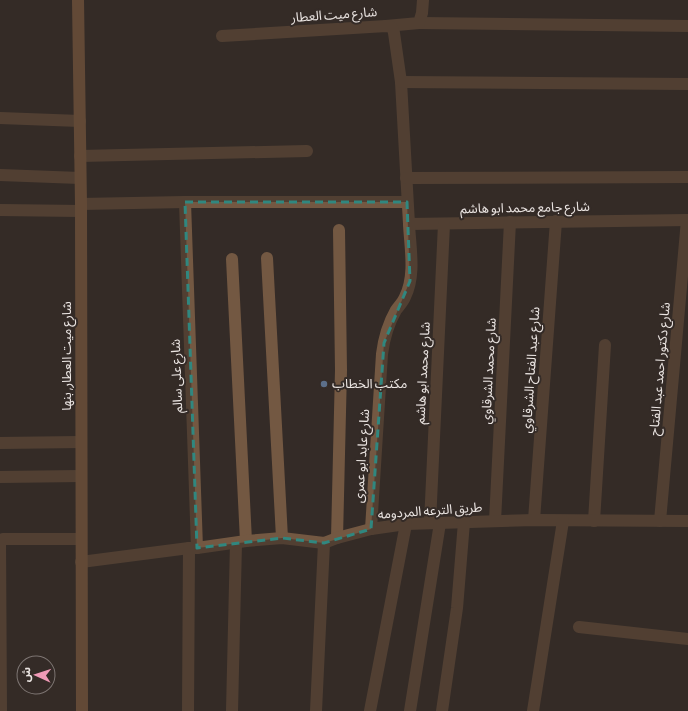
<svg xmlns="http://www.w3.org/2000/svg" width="688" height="711" font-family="'Sofia Sans Condensed','Noto Sans Arabic',sans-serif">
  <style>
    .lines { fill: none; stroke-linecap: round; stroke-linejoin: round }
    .street { stroke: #735842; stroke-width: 12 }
    .secondary { stroke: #996e4b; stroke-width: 12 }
    .marked { fill: none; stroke: #30877f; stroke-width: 3; stroke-dasharray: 8 5; stroke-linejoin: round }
    .service-dot { fill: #5c6f8a; stroke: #342b27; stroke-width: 1.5 }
    .labels { text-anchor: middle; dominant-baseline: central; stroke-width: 4; stroke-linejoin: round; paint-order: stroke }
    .street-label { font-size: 13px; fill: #ebe5e2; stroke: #342b27 }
    .poi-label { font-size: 13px; fill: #ebe5e2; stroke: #342b27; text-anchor: start }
  </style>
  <rect width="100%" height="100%" fill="#342b27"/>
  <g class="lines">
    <!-- street -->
    <g class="street">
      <polyline points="419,23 688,26"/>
      <polyline points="386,26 419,23 422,13 423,0"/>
      <path d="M222,36L386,26C391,26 393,28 394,33L401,82L409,224L688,220"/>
      <polyline points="401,82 688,84"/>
      <polyline points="0,118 80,121"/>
      <polyline points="80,156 307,151"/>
      <polyline points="0,175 80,178"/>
      <polyline points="406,178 688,177"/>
      <polyline points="185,202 197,548"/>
      <polyline points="81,204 185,202 407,202"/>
      <polyline points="0,210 81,211"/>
      <polyline points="267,258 282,538"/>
      <polyline points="232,259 246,541"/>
      <polyline points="0,443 81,442"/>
      <polyline points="0,477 81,476"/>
      <polyline points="534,520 556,221"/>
      <polyline points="495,521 510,222"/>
      <polyline points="594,521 605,345"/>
      <polyline points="660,521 687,220"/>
      <polyline points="430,523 444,224"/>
      <path d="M371,529L382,354C384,338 388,324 396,310C399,306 403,302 405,297C416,275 410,247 409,224"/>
      <polyline points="337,538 341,370 339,230"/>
      <polyline points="81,562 189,548 197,548 246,541 282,538 324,543 337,538 371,529 406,524 534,520 688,521"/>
      <polyline points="579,627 688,639"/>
      <polyline points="1,711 0,542 3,539 81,539"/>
      <polyline points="188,711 189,548"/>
      <polyline points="232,711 236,543"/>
      <polyline points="316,711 324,543"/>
      <polyline points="370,711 406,524"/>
      <polyline points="410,711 440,523"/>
      <polyline points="442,711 457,608 464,522"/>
      <polyline points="533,711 563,521"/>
    </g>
    <!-- secondary -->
    <polyline class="secondary" points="78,0 81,204 82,711"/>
  </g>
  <!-- marked area -->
  <path d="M0 0H688V711H0ZM185,202H407L410,281L384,343L371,529L324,543L282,538L197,548Z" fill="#342b27" fill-opacity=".55" fill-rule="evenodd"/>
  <path class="marked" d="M185,202H407L410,281L384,343L371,529L324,543L282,538L197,548Z"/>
  <!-- markers -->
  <circle class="service-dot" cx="324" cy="384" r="4"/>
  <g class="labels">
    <!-- street labels -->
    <g class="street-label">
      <text transform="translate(334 15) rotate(-4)">شارع ميت العطار</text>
      <text transform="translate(525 208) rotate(-1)">شارع جامع محمد ابو هاشم</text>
      <text transform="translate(67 356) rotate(-90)">شارع ميت العطار, بنها</text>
      <text transform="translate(660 369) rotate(-85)">شارع دكتور احمد عبد الفتاح</text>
      <text transform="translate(531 370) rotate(-86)">شارع عبد الفتاح الشرقاوي</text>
      <text transform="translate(489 371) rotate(-87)">شارع محمد الشرقاوي</text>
      <text transform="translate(423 373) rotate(-87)">شارع محمد ابو هاشم</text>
      <text transform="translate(177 376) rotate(-92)">شارع على سالم</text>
      <text transform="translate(362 456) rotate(-86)">شارع عابد ابو عمرى</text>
      <text transform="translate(430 511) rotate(-4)">طريق الترعه المردومه</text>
    </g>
    <!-- poi labels -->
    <g class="poi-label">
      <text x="332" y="384">مكتب الخطاب</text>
    </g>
  </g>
  <!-- north arrow -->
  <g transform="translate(36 675) rotate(273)"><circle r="19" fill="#342b27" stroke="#7d7572"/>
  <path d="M0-3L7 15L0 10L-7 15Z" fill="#f09ab7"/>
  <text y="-6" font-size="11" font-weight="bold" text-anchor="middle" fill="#ebe5e2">ش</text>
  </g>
</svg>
